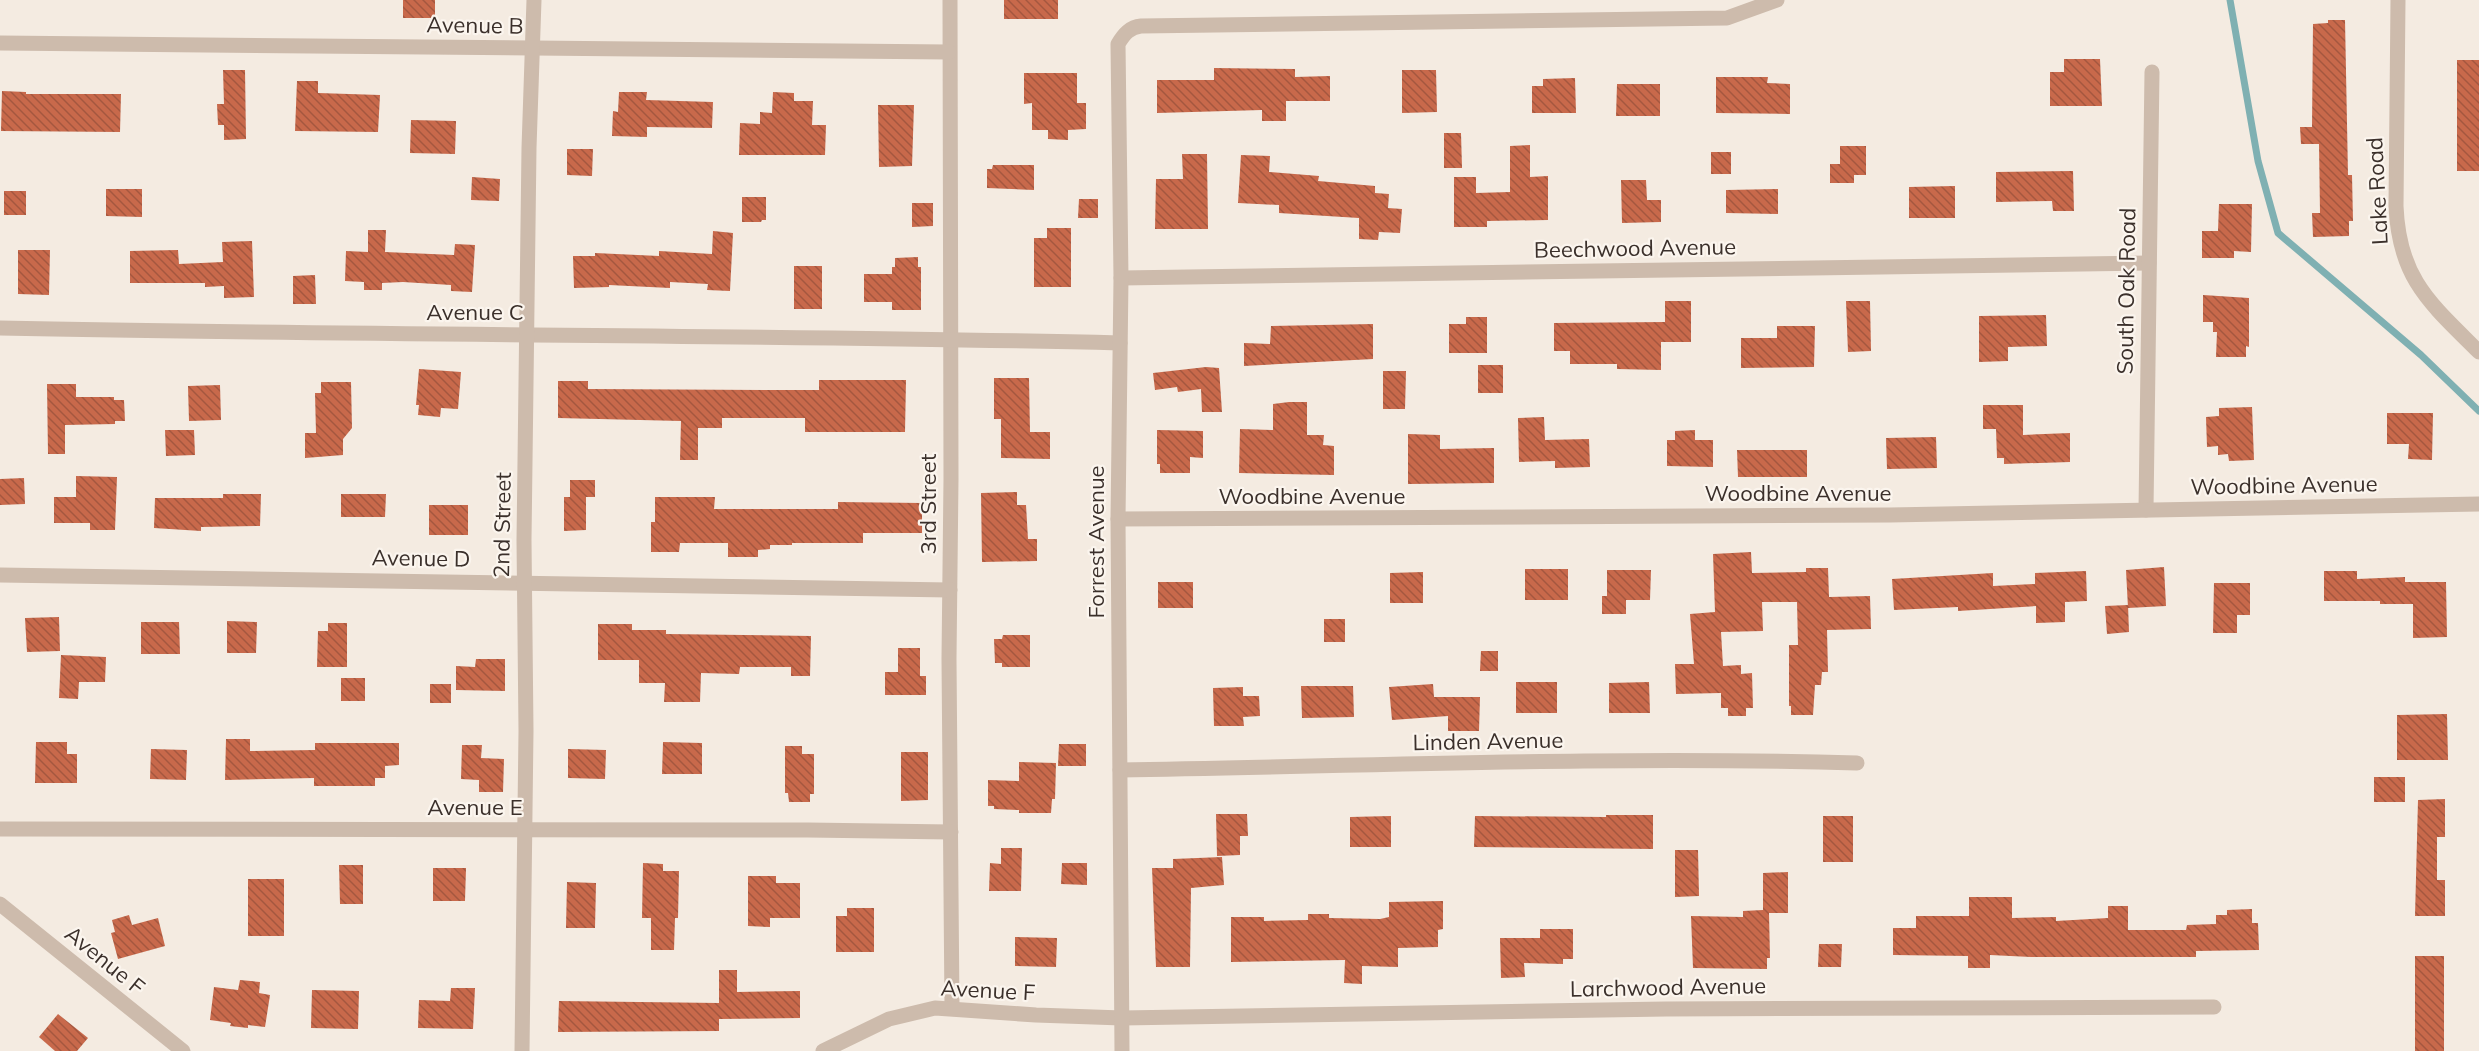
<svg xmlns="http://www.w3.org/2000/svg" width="2479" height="1051" font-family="Mulish,sans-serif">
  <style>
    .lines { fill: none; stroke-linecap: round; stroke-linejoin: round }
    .stream { stroke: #7fb0b2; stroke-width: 7 }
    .building { fill: url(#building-back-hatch) }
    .minor { stroke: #cdbbac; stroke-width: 15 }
    .labels { text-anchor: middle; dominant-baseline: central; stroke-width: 4.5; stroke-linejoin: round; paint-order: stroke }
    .street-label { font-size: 22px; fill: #3b302b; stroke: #fbf5ee }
  </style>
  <defs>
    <pattern id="building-back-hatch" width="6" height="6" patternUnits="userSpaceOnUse" patternTransform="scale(1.5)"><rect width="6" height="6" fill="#c8694b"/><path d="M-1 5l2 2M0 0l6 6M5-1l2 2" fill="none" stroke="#a4573f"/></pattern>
  </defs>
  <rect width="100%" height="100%" fill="#f4ebe1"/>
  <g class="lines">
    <!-- stream -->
    <polyline class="stream" points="2230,0 2258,161 2278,233 2421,355 2479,411"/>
  </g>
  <!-- building -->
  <g class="building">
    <rect x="403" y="0" width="32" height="18"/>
    <rect x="1004" y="0" width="54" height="19"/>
    <polygon points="2328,20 2345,20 2348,175 2352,175 2353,221 2349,221 2349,236 2313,237 2312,213 2320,213 2319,144 2301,144 2300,127 2312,127 2313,24 2328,23"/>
    <polygon points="2064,59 2100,59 2102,106 2050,106 2050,72 2064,72"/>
    <rect x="2457" y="60" width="22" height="111"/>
    <polygon points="1214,68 1295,69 1295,77 1330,76 1330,101 1286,101 1286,121 1262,121 1262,110 1157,113 1157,80 1214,80"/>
    <polygon points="223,70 245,70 246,139 224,140 224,125 218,125 217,104 224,104"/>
    <polygon points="1402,70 1436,70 1437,112 1402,113"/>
    <polygon points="1024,73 1077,73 1077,103 1086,103 1086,129 1068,130 1068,140 1048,139 1048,130 1032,130 1032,103 1024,104"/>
    <polygon points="1716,77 1768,77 1767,83 1790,84 1790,114 1716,113"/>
    <polygon points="1575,78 1576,113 1532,113 1532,86 1543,86 1543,79"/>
    <polygon points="297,81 318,81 318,93 380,95 378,132 295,131"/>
    <polygon points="1617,84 1660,84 1660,116 1616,116"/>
    <polygon points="2,91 26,92 26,94 121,94 120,132 1,131"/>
    <polygon points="619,92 647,92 646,100 713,102 712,128 647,127 647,137 612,136 613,111 618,112"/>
    <polygon points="773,92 794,93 794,101 813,101 812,125 826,125 825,155 739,155 740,123 760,124 760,112 772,113"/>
    <polygon points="878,105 914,105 912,166 879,167"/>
    <polygon points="411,120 456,121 455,154 410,153"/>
    <polygon points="1444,133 1461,133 1462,168 1444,168"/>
    <polygon points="1530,145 1530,177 1548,176 1548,220 1487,221 1487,227 1454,227 1454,177 1476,177 1476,193 1510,192 1510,146"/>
    <polygon points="1840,146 1866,146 1866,175 1854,175 1854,183 1830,183 1830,164 1840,164"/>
    <polygon points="567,149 593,149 592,176 567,175"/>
    <rect x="1711" y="152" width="20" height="22"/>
    <polygon points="1182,154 1207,154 1208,229 1155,229 1156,179 1183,179"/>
    <polygon points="1241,155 1270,156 1269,172 1319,176 1318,181 1375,186 1375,193 1389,194 1388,208 1402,209 1400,233 1379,232 1378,240 1359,239 1359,218 1279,213 1279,205 1238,203"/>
    <polygon points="993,165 1034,165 1034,190 987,188 987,169 992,169"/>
    <polygon points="2073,171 2074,211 2053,211 2052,201 1996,202 1996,172"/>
    <polygon points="472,177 500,179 499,201 471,200"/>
    <polygon points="1621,180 1646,180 1647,200 1661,200 1661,222 1622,223"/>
    <polygon points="1955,186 1955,218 1909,218 1909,187"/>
    <polygon points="106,189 142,189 142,217 106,216"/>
    <polygon points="1778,189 1778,214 1726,213 1726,190"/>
    <rect x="4" y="191" width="22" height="24"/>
    <polygon points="742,197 766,197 766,220 762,220 761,222 742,222"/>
    <polygon points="1079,199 1098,199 1098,218 1078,218"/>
    <polygon points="912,203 933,203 933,226 912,227"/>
    <polygon points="2219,204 2252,204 2251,252 2234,251 2234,258 2202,258 2202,231 2218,231"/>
    <polygon points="1047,228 1071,228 1071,287 1034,287 1034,238 1047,238"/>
    <polygon points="368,230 386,230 385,252 454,255 455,244 475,245 472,292 451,291 451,285 403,282 382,283 382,290 364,290 364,282 345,281 346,251 368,252"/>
    <polygon points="713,231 733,233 730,291 707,290 708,284 670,282 670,288 609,285 609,287 574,288 573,256 595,256 595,253 659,256 659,251 712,254"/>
    <polygon points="252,241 254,297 224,298 224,286 205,287 205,283 130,283 130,251 178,250 179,264 223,262 222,242"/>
    <polygon points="18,250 50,250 49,295 18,294"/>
    <polygon points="918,257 918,267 921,267 921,310 892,310 892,302 864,302 864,274 892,274 892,267 895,267 895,258"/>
    <rect x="794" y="266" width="28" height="43"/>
    <polygon points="315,275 316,304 293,304 293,276"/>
    <polygon points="2203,295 2249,298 2249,347 2246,346 2246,357 2216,357 2217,332 2213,332 2213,322 2203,322"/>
    <polygon points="1665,301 1691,301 1691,342 1661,342 1661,370 1617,369 1617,364 1570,364 1570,351 1554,351 1554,323 1665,322"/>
    <polygon points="1846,301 1870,301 1871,351 1848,352"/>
    <polygon points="2046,315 2047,346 2008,347 2008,361 1979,362 1979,316"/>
    <polygon points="1466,317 1487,317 1487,353 1449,353 1449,324 1466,324"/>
    <polygon points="1373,324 1373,359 1244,366 1244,343 1270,344 1271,326"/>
    <polygon points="1777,326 1815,326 1814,367 1741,368 1741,338 1777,338"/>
    <rect x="1478" y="365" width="25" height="28"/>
    <polygon points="1206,367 1219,368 1222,412 1202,412 1201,389 1178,392 1177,387 1155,390 1153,373"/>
    <polygon points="419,369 461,372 458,409 441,408 440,417 418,415 419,405 416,405"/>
    <polygon points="1383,371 1406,371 1405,409 1383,409"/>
    <polygon points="994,378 1029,378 1030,432 1050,432 1050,459 1001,458 1001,419 994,419"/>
    <polygon points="819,380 906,380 905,432 805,432 805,418 722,418 722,428 698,428 698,460 680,460 681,421 558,418 558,381 588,381 588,389 766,390 819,390"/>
    <polygon points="321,382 351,382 352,428 343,439 343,455 305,458 305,433 316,433 315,393 321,393"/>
    <polygon points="47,384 76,384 76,397 114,397 114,400 124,400 125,421 115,421 115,424 65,425 65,454 48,454"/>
    <polygon points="220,385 221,420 189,421 188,386"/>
    <polygon points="1289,402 1307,402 1307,435 1324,435 1323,445 1334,446 1334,475 1239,473 1240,429 1273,430 1273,404"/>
    <polygon points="1983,405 2023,405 2023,435 2070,433 2070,462 2004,464 2004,458 1997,458 1996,429 1983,429"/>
    <polygon points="2252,407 2254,460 2229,461 2228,454 2218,455 2218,446 2207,447 2206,417 2219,416 2219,408"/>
    <polygon points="2387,413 2433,413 2432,460 2408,459 2409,444 2387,444"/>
    <polygon points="1544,417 1545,440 1589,439 1590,467 1555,468 1555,461 1519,462 1518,418"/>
    <polygon points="165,430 194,430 195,455 166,456"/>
    <polygon points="1157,430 1203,431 1203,458 1190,457 1190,473 1160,473 1160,464 1157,464"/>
    <polygon points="1695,430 1695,440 1713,440 1713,467 1667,466 1667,440 1675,440 1675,431"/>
    <polygon points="1408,434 1440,435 1440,449 1494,448 1494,483 1408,484"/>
    <polygon points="1936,437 1937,468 1887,469 1886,438"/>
    <polygon points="1737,450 1807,450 1807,477 1738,477"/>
    <polygon points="76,476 117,477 115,530 90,530 90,523 54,523 54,497 76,497"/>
    <polygon points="24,478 25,504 0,505 0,479"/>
    <polygon points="570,480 595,480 595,497 586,497 586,530 564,531 564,497 570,497"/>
    <polygon points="1017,492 1017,505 1026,505 1028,539 1037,539 1037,561 982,562 981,493"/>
    <polygon points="223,494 261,494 260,526 201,527 201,531 154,528 155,498 223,498"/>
    <polygon points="341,494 386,494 385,517 341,517"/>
    <polygon points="655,497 715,497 714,509 838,509 838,502 922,503 922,533 863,533 863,543 792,543 792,545 770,545 770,549 758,550 758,557 728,557 728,543 680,543 679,552 651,552 651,522 655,522"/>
    <rect x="429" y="505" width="39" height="30"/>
    <polygon points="1751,552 1752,573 1806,572 1806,568 1828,568 1829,597 1870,596 1871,629 1827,630 1828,672 1822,672 1821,685 1815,685 1813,715 1791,715 1791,706 1789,706 1789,645 1798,645 1797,602 1762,602 1763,631 1721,632 1723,666 1741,665 1741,674 1752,673 1753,708 1746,708 1746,716 1728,716 1728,708 1721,708 1721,693 1676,694 1675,664 1694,664 1690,614 1715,612 1713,554"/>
    <polygon points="2164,567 2166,606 2128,608 2126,570"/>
    <rect x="1525" y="569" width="43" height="31"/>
    <polygon points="1607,570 1651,570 1650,600 1626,600 1626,614 1602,614 1602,596 1607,596"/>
    <polygon points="2086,571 2087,601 2065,602 2065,622 2036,623 2036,606 1958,611 1958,607 1894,610 1892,579 1993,573 1993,586 2035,584 2035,573"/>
    <polygon points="2324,571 2357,571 2357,579 2405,577 2405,582 2446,582 2447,637 2413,638 2413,604 2380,604 2380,601 2324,601"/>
    <polygon points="1423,572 1423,603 1390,603 1390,573"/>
    <rect x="1158" y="582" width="35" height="26"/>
    <polygon points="2214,583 2250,583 2250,615 2237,615 2237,633 2213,633"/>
    <polygon points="2128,605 2129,632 2107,634 2105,606"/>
    <polygon points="59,617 60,651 27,652 25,618"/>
    <rect x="1324" y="619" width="21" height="23"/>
    <polygon points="227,621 257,622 256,653 227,653"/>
    <polygon points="141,622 179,622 180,654 141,654"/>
    <polygon points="328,623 347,623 347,667 317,667 318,631 328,631"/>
    <polygon points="598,624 632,624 632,630 666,630 666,634 811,636 810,676 791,676 791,667 740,667 739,674 701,673 700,702 664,702 665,683 639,683 639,660 598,660"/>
    <polygon points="1003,635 1030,635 1030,667 1002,667 1002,663 995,663 994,639 1002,639"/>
    <polygon points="898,648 920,648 920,676 926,676 926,695 885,695 885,672 898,672"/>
    <polygon points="1481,651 1498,651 1498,671 1480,671"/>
    <polygon points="61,655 106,657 105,682 79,682 78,699 59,698"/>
    <polygon points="476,659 505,659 505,691 456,690 456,666 475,667"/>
    <rect x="341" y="678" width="24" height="23"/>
    <rect x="1516" y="682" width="41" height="31"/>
    <polygon points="1649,682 1650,713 1609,713 1609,683"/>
    <rect x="430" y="684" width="21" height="19"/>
    <polygon points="1433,684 1434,697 1480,697 1479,731 1448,731 1448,716 1392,720 1389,687"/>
    <polygon points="1301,686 1353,686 1354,717 1302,718"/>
    <polygon points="1243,687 1243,696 1259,696 1260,716 1243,717 1244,726 1214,726 1213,688"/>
    <polygon points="2447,714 2448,760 2397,760 2397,715"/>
    <polygon points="226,739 250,739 250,751 315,750 315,743 399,743 399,765 385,766 385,778 375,778 375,786 314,786 314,778 225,780"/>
    <polygon points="36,742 67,742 67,754 77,754 77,783 35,783"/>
    <polygon points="663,742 702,743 702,774 662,774"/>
    <polygon points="1059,744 1086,744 1086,766 1058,766"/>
    <polygon points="462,745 482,745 481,758 504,759 503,792 479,792 479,780 461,779"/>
    <polygon points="785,746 802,746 802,754 814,754 814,794 810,794 810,802 789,802 788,793 785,793"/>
    <polygon points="151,749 187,750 186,780 150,779"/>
    <polygon points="568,749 606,750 605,779 568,778"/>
    <polygon points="901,752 928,752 928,800 901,801"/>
    <polygon points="1019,762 1056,763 1055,799 1052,799 1051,813 1019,813 1019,810 994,809 994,806 988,806 988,780 1019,781"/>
    <rect x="2374" y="777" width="31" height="25"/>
    <polygon points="2445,799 2445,837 2437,837 2437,880 2445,880 2445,916 2415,916 2418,800"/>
    <polygon points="1216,814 1247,814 1248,836 1240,836 1240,855 1217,856"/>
    <polygon points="1606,815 1653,815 1653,849 1474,847 1475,816 1606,817"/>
    <polygon points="1391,816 1391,847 1350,847 1350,817"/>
    <rect x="1823" y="816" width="30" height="46"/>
    <polygon points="1001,848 1022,848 1021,891 989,891 990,863 1001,864"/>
    <polygon points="1675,850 1698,850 1699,896 1675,897"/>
    <polygon points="1222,857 1224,885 1191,888 1190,967 1156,967 1152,868 1173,868 1173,859"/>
    <polygon points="643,863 663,864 663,871 679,871 678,918 675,918 674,950 651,950 651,918 642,918"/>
    <polygon points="1062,863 1087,863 1087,885 1061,884"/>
    <polygon points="339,865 363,865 363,904 340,904"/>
    <polygon points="433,868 466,868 465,901 433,901"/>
    <polygon points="1788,872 1788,913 1769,913 1770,958 1767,958 1767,969 1693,968 1691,916 1743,917 1743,911 1763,910 1763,873"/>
    <polygon points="748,876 776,876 776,883 800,883 800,918 770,918 770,927 748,926"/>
    <rect x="248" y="879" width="36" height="57"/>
    <polygon points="567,882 596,883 595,928 566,928"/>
    <polygon points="1969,897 2012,897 2012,918 2056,917 2056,921 2108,918 2108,906 2128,906 2128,930 2186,930 2187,925 2216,924 2216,915 2227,915 2227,910 2252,909 2252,923 2258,923 2259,950 2196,951 2196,957 2031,957 1990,955 1990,968 1968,968 1968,956 1893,955 1893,928 1916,928 1916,916 1969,916"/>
    <polygon points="1443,901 1443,929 1438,930 1438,947 1398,948 1398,967 1362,966 1362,984 1344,983 1345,960 1231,962 1231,917 1264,917 1264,921 1308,920 1308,914 1329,914 1329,918 1380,919 1389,917 1389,902"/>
    <polygon points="847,908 874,908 874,952 836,952 836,916 847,916"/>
    <polygon points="129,915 132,925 158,918 165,946 118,959 111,933 115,932 112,920"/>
    <polygon points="1540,929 1573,929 1573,959 1563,959 1563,964 1524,963 1525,977 1501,978 1500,938 1540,938"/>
    <polygon points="1015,937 1057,938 1056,967 1015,966"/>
    <polygon points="1819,944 1842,944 1841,967 1818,967"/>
    <rect x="2415" y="956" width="29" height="95"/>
    <polygon points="719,970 737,970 737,992 800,991 800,1018 719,1019"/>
    <polygon points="240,980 260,982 259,993 270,995 265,1027 248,1025 248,1028 230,1026 231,1023 210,1020 214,987 238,990"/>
    <polygon points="451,988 475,988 473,1029 418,1028 419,1000 450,1001"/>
    <polygon points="312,990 359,991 358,1029 311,1028"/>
    <polygon points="559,1001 719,1003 719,1031 558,1032"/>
    <polygon points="58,1014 88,1038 77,1051 55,1051 39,1037"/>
  </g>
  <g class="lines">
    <!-- minor -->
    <g class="minor">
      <polyline points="950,0 951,479 949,659 952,1008"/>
      <path d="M2398,0L2396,206C2399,279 2430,303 2479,352"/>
      <polyline points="0,43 949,52"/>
      <polyline points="1121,278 2149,263"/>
      <path d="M0,328C373,336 747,334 1120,343"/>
      <polyline points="2146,510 2152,72"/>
      <polyline points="1118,519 1890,515 2479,504"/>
      <polyline points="0,575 950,590"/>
      <path d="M1120,770C1365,766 1611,756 1857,763"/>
      <polyline points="0,829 808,830 951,832"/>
      <polyline points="0,904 183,1051"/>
      <polyline points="522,1051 526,731 524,540 529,148 534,0"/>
      <polyline points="823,1051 889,1019 935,1008 1036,1015 1122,1018 1666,1009 2214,1007"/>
      <path d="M1122,1051L1118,519L1121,278L1118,44C1124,34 1130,27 1141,26L1727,18L1777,0"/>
    </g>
  </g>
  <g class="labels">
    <!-- street labels -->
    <g class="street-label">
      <text transform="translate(475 25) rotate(1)">Avenue B</text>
      <text transform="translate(2377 191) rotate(-93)">Lake Road</text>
      <text transform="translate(1635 248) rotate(-1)">Beechwood Avenue</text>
      <text transform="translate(2126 291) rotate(-89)">South Oak Road</text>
      <text x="475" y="312">Avenue C</text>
      <text transform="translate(2284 485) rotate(-1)">Woodbine Avenue</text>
      <text x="1798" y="493">Woodbine Avenue</text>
      <text x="1312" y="496">Woodbine Avenue</text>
      <text transform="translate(928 504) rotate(-90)">3rd Street</text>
      <text transform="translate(502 525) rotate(-89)">2nd Street</text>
      <text transform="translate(1096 542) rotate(-90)">Forrest Avenue</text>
      <text transform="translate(421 558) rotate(1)">Avenue D</text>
      <text transform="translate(1488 741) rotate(-1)">Linden Avenue</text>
      <text x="475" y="807">Avenue E</text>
      <text transform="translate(105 960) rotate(39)">Avenue F</text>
      <text transform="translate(1668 987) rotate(-1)">Larchwood Avenue</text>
      <text transform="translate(988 990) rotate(3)">Avenue F</text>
    </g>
  </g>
</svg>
